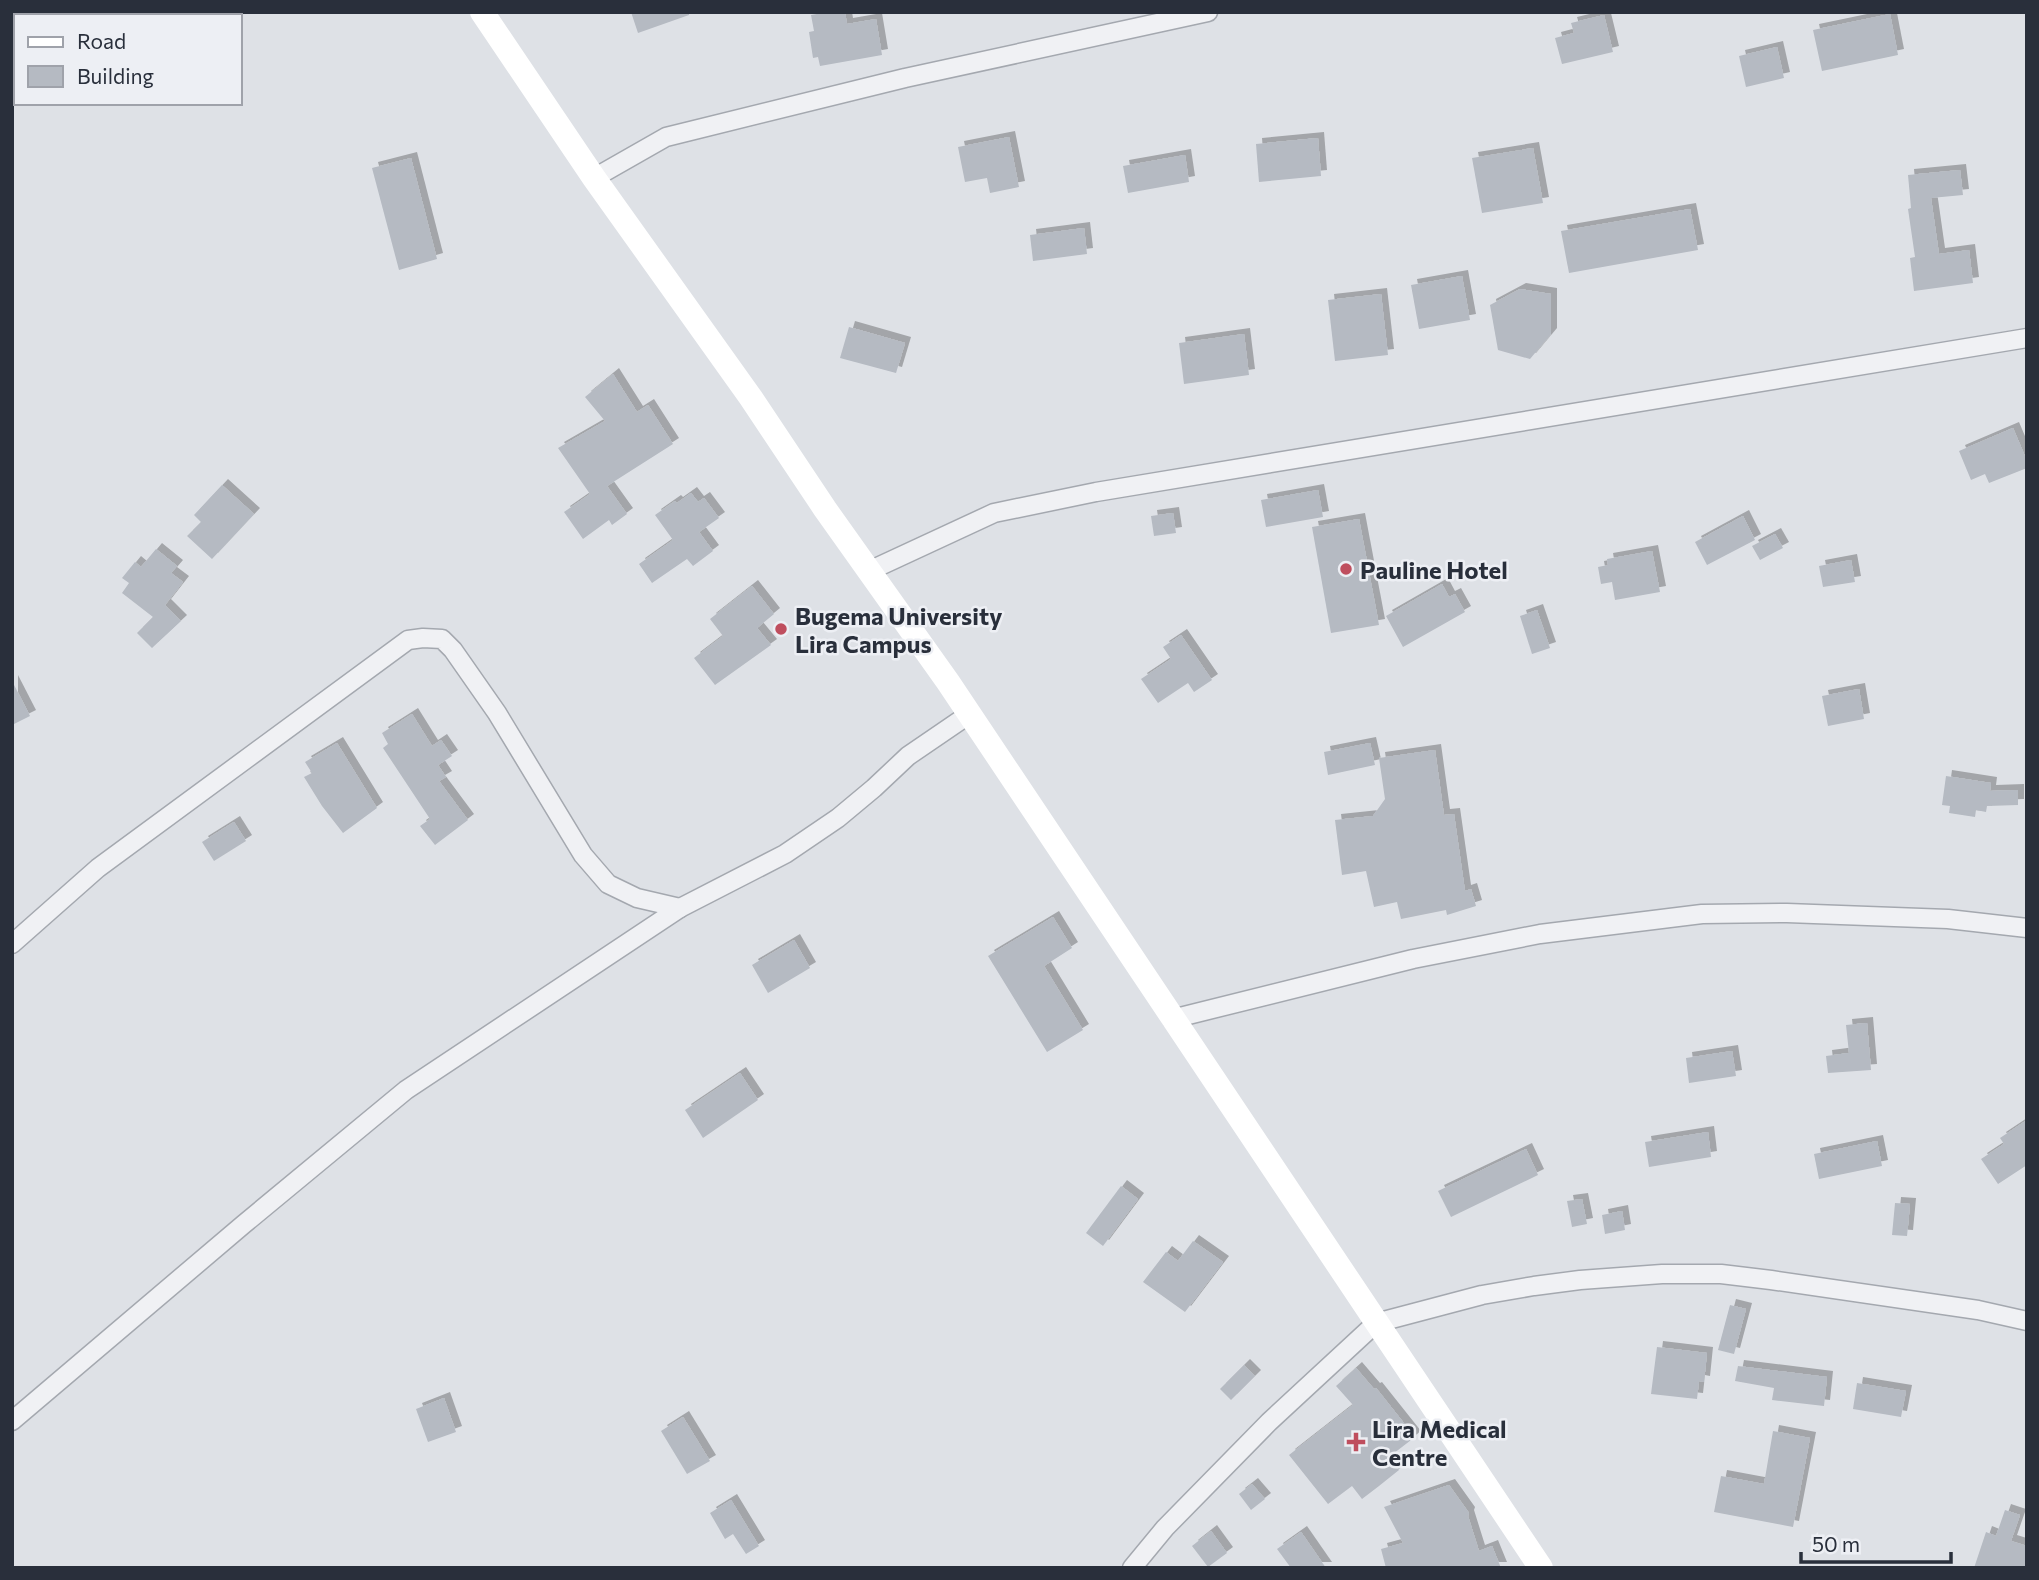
<svg xmlns="http://www.w3.org/2000/svg" width="2039" height="1580" font-family="Commissioner,sans-serif">
  <style>
    .building { fill: #b5bac2; filter: url(#shadow) }
    .lines { fill: none; stroke-linecap: round; stroke-linejoin: round }
    .street-casing { stroke: #a4a8af; stroke-width: 21 }
    .street { stroke: #f0f1f4; stroke-width: 18 }
    .secondary { stroke: #fff; stroke-width: 24 }
    .poi-dot { fill: #bf4e5e; stroke: #edeff4; stroke-width: 2.5 }
    .labels { text-anchor: middle; dominant-baseline: central; stroke-width: 5; stroke-linejoin: round; paint-order: stroke }
    .poi-label { font-size: 24px; font-weight: bold; fill: #292f3b; stroke: #edeff4; text-anchor: start }
  </style>
  <defs>
    <filter id="shadow"><feDropShadow dx="6" dy="-6" stdDeviation="0" flood-color="#0004"/></filter>
  </defs>
  <rect width="100%" height="100%" fill="#dee1e6"/>
  <!-- building -->
  <g class="building">
    <polygon points="631,12 689,12 689,15 638,33"/>
    <polygon points="828,12 845,12 847,24 876,19 882,55 820,66 818,57 813,58 809,32 814,31 811,15"/>
    <polygon points="1890,14 1898,55 1822,71 1813,30"/>
    <polygon points="1604,15 1613,52 1562,64 1555,38 1574,33 1571,23"/>
    <polygon points="1777,47 1784,78 1746,87 1739,56"/>
    <polygon points="1009,137 1019,187 990,193 987,178 965,182 958,147"/>
    <polygon points="1318,138 1321,176 1259,182 1256,144"/>
    <polygon points="1533,148 1543,203 1482,213 1472,158"/>
    <polygon points="1185,155 1189,182 1128,193 1123,166"/>
    <polygon points="411,158 437,259 399,270 372,168"/>
    <polygon points="1960,170 1963,195 1931,198 1939,254 1969,250 1973,283 1914,291 1910,258 1915,257 1908,209 1911,208 1908,175"/>
    <polygon points="1690,209 1698,250 1569,273 1561,231"/>
    <polygon points="1084,228 1087,254 1033,261 1030,235"/>
    <polygon points="1462,276 1470,320 1419,329 1411,285"/>
    <polygon points="1520,289 1551,294 1551,334 1530,359 1498,350 1490,305"/>
    <polygon points="1381,294 1388,355 1335,361 1328,300"/>
    <polygon points="849,327 905,343 896,373 840,358"/>
    <polygon points="1244,334 1249,375 1184,384 1179,343"/>
    <polygon points="613,374 637,412 648,405 673,444 607,486 627,514 612,525 609,520 583,539 564,512 590,494 558,448 605,421 585,397"/>
    <polygon points="2013,428 2027,461 2027,468 1989,483 1985,474 1971,480 1959,451"/>
    <polygon points="222,485 254,514 212,559 187,536 201,522 194,515"/>
    <polygon points="1318,490 1323,517 1266,527 1261,500"/>
    <polygon points="691,493 698,502 704,498 719,518 699,532 713,551 693,566 687,559 652,583 639,564 673,540 655,515 675,501 677,503"/>
    <polygon points="1173,513 1176,533 1154,536 1151,516"/>
    <polygon points="1743,516 1755,540 1707,565 1695,542"/>
    <polygon points="1359,519 1379,625 1331,633 1312,527"/>
    <polygon points="1775,534 1783,548 1760,560 1752,546"/>
    <polygon points="156,549 177,566 171,573 183,582 165,605 181,621 152,648 137,633 153,617 122,593 129,583 122,578 135,562 141,567"/>
    <polygon points="1652,551 1660,592 1615,600 1612,582 1601,584 1598,567 1608,565 1607,559"/>
    <polygon points="1851,560 1855,582 1823,587 1819,566"/>
    <polygon points="1442,584 1449,597 1455,594 1465,612 1403,647 1386,616"/>
    <polygon points="752,586 774,614 757,628 771,645 715,685 694,658 723,636 710,619"/>
    <polygon points="1537,610 1550,648 1532,654 1520,616"/>
    <polygon points="1181,635 1212,680 1194,692 1188,683 1158,703 1141,679 1171,659 1163,647"/>
    <polygon points="12,681 30,716 12,725"/>
    <polygon points="1859,689 1864,719 1828,726 1822,696"/>
    <polygon points="412,714 432,746 441,740 452,756 438,765 446,777 439,781 468,820 435,845 420,826 430,819 383,748 388,744 382,733"/>
    <polygon points="337,743 377,808 343,833 322,806 304,777 312,773 305,762"/>
    <polygon points="1370,743 1375,765 1328,775 1324,752"/>
    <polygon points="1435,750 1444,815 1454,814 1465,891 1471,889 1476,906 1447,915 1446,910 1401,919 1397,902 1374,907 1366,871 1342,875 1335,820 1373,816 1385,799 1379,758"/>
    <polygon points="1946,776 1991,783 1990,791 2018,790 2018,805 1987,806 1986,812 1976,810 1975,817 1949,813 1950,806 1942,805"/>
    <polygon points="234,822 246,841 214,861 202,842"/>
    <polygon points="1053,917 1072,948 1044,966 1083,1030 1047,1052 988,956"/>
    <polygon points="794,940 810,968 768,993 752,965"/>
    <polygon points="1867,1023 1871,1070 1828,1073 1826,1056 1849,1053 1846,1025"/>
    <polygon points="1732,1051 1736,1076 1689,1083 1686,1058"/>
    <polygon points="740,1073 758,1100 703,1138 685,1110"/>
    <polygon points="2027,1120 2027,1165 1998,1184 1981,1159 2004,1144 2000,1138"/>
    <polygon points="1708,1132 1711,1157 1649,1167 1645,1142"/>
    <polygon points="1877,1141 1882,1166 1819,1179 1814,1154"/>
    <polygon points="1526,1149 1538,1175 1451,1217 1438,1191"/>
    <polygon points="1121,1186 1138,1199 1103,1246 1086,1233"/>
    <polygon points="1582,1199 1587,1224 1572,1227 1567,1201"/>
    <polygon points="1895,1203 1910,1204 1907,1236 1892,1235"/>
    <polygon points="1622,1211 1625,1230 1605,1234 1602,1215"/>
    <polygon points="1193,1241 1223,1262 1185,1312 1143,1282 1166,1252 1178,1261"/>
    <polygon points="1730,1305 1746,1309 1734,1354 1718,1350"/>
    <polygon points="1657,1347 1707,1353 1704,1382 1699,1381 1697,1399 1651,1394"/>
    <polygon points="1244,1365 1255,1376 1231,1400 1220,1389"/>
    <polygon points="1738,1366 1827,1377 1824,1406 1772,1400 1774,1388 1735,1381"/>
    <polygon points="1356,1368 1374,1389 1376,1388 1415,1437 1389,1457 1399,1470 1379,1486 1362,1499 1352,1486 1328,1504 1289,1455 1353,1405 1336,1386"/>
    <polygon points="1857,1383 1906,1391 1901,1417 1853,1409"/>
    <polygon points="444,1398 456,1432 428,1442 416,1409"/>
    <polygon points="683,1417 710,1461 687,1474 661,1431"/>
    <polygon points="1773,1431 1810,1438 1793,1527 1714,1512 1721,1476 1764,1484"/>
    <polygon points="1252,1484 1265,1499 1251,1510 1239,1494"/>
    <polygon points="1449,1485 1469,1513 1468,1516 1479,1551 1492,1546 1501,1568 1386,1568 1381,1549 1403,1543 1384,1507"/>
    <polygon points="731,1500 759,1546 746,1554 733,1534 725,1539 710,1513"/>
    <polygon points="2005,1510 2020,1515 2011,1541 2027,1546 2027,1568 1974,1568 1986,1532 1996,1536"/>
    <polygon points="1211,1531 1227,1553 1208,1567 1192,1546"/>
    <polygon points="1301,1532 1326,1568 1291,1568 1277,1549"/>
  </g>
  <g class="lines">
    <!-- street casing -->
    <g class="street-casing">
      <g id="street">
        <polyline points="594,178 666,137 905,78 1208,12"/>
        <polyline points="869,571 994,513 1096,492 2027,338"/>
        <polyline points="12,944 98,868 408,640 423,638 442,639 453,650 497,713 583,855 608,884 637,898 680,908"/>
        <polyline points="1172,1019 1413,959 1540,934 1702,914 1787,913 1948,919 2027,928"/>
        <polyline points="12,1421 244,1224 406,1090 680,908 785,854 838,818 874,788 908,756 968,715"/>
        <polyline points="1132,1568 1165,1528 1269,1422 1376,1323 1482,1295 1534,1286 1580,1280 1662,1274 1721,1274 1771,1280 1978,1310 2027,1321"/>
      </g>
    </g>
    <!-- street -->
    <use href="#street" class="street"/>
    <!-- secondary -->
    <polyline class="secondary" points="482,12 594,178 751,398 825,509 948,682 1541,1568"/>
  </g>
  <!-- markers -->
  <g class="poi-dot">
    <circle cx="1346" cy="569" r="7"/>
    <circle cx="781" cy="629" r="7"/>
    <path d="M1352.5 1431.5h7v7h7v7h-7v7h-7v-7h-7v-7h7z"/>
  </g>
  <g class="labels">
    <!-- poi labels -->
    <g class="poi-label">
      <text x="1360" y="569">Pauline Hotel</text>
      <text x="795" y="615">Bugema University<tspan x="795" dy="28">Lira Campus</tspan></text>
      <text x="1372" y="1428">Lira Medical<tspan x="1372" dy="28">Centre</tspan></text>
    </g>
  </g>
  <!-- border -->
  <rect width="2039" height="1580" fill="none" stroke="#292f3b" stroke-width="28"/>
  <!-- legend -->
  <rect x="14" y="14" width="228" height="91" fill="#edeff4" stroke="#9fa2aa" stroke-width="2"/>
  <rect x="28" y="37" width="35" height="10" fill="#ffffff" stroke="#9fa2aa" stroke-width="2"/>
  <text x="77" y="49" font-size="21" fill="#292f3b">Road</text>
  <rect x="28" y="66" width="35" height="21" fill="#b5bac2" stroke="#9fa2aa" stroke-width="2"/>
  <text x="77" y="84" font-size="21" fill="#292f3b">Building</text>
  <!-- scale -->
  <path d="M1801 1552v10h150v-10" fill="none" stroke="#292f3b" stroke-width="3.5"/>
  <text x="1812" y="1552" font-size="21" fill="#292f3b" stroke="#edeff4" stroke-width="5" paint-order="stroke">50 m</text>
</svg>
